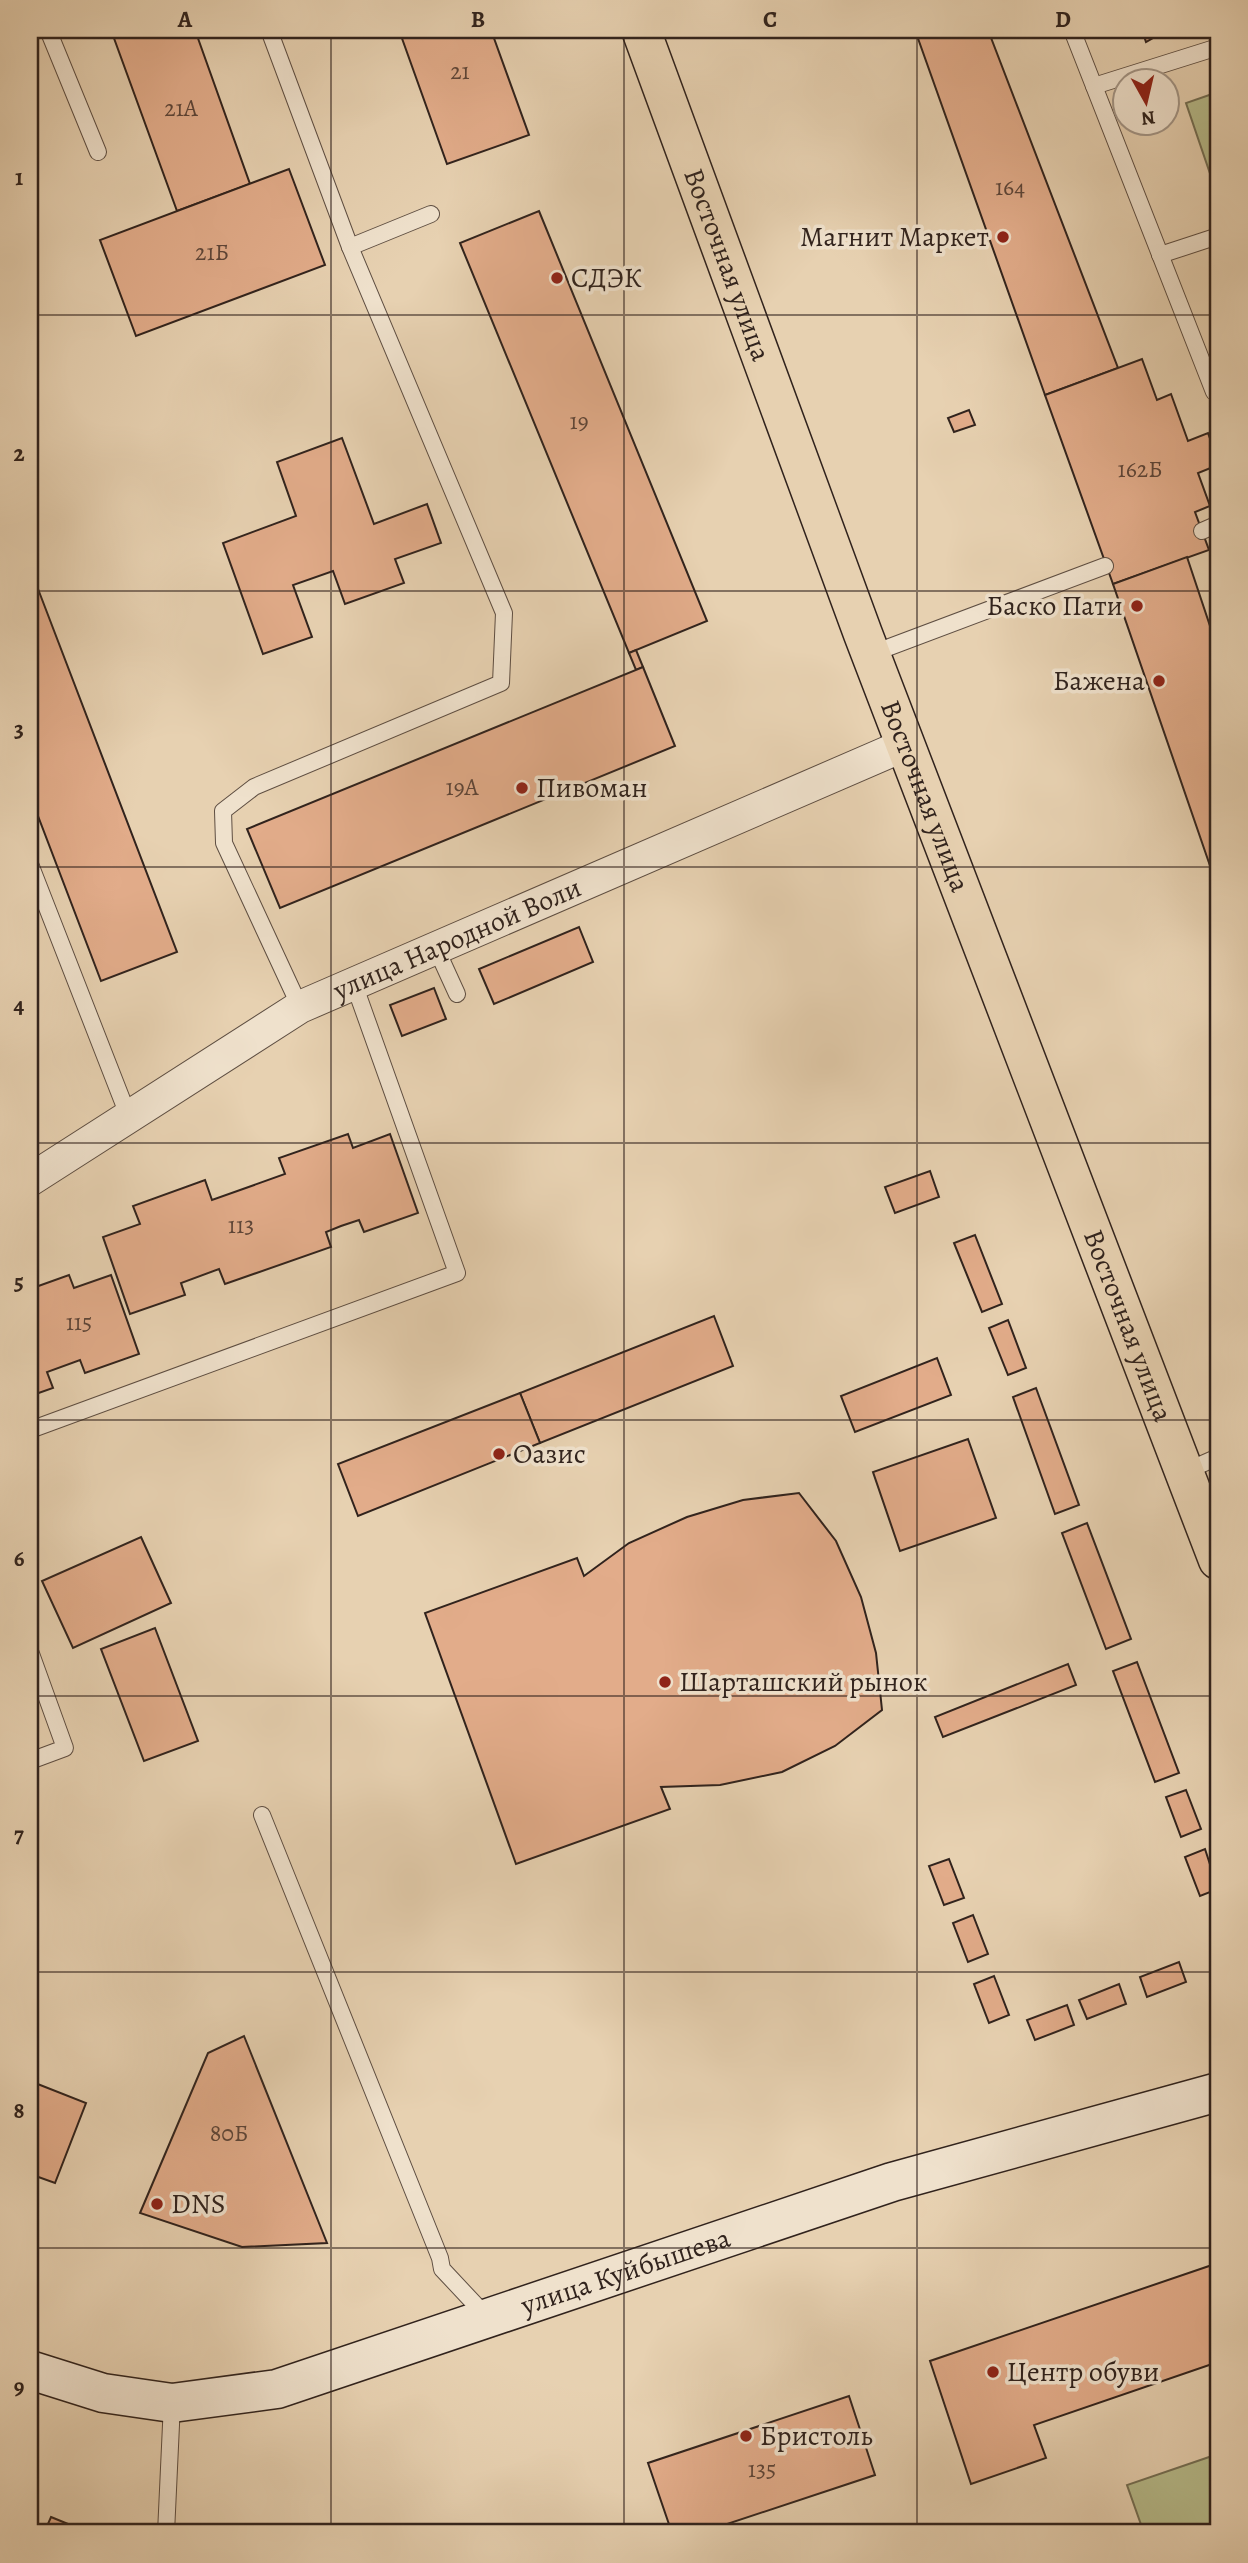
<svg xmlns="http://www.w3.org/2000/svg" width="1248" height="2563" font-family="Alegreya,serif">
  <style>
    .green { fill: #b6bb8b; stroke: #746f54; stroke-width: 2 }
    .building { fill: #e2ac8a; stroke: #31231d; stroke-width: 2 }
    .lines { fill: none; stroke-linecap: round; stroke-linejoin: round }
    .lane-casing { stroke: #5e4e42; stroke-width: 18 }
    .street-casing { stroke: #5e4e42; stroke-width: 34 }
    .secondary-casing { stroke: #31231d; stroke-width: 41 }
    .primary-casing { stroke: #31231d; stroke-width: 41 }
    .lane { stroke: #efe1cc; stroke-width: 16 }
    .street { stroke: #efe1cc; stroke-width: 32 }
    .secondary { stroke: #efe1cc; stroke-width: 38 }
    .primary { stroke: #e7d1b1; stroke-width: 38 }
    .grid { fill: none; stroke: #31231d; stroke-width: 2; stroke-opacity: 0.55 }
    .poi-dot { fill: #8f2418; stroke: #efe1cc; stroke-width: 2.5 }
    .labels { text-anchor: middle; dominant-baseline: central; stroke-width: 7; stroke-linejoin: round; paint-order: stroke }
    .number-label { font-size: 24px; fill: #5d4538 }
    .poi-label { font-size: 28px; fill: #31231d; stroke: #efe1cc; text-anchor: start }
    .street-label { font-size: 28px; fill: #31231d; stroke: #efe1cc }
    .neatline { fill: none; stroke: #31231d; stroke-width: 2.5 }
    .grid-label { font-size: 23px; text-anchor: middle; font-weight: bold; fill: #31231d }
  </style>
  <rect width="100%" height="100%" fill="#e7d1b1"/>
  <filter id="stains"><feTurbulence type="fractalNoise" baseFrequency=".00286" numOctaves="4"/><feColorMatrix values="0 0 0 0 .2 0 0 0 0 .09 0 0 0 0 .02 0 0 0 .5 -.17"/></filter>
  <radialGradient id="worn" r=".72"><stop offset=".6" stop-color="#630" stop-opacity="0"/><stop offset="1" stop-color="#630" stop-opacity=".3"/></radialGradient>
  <!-- green -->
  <g class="green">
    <polygon points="1218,92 1218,197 1186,103"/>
    <polygon points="1218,2454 1218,2533 1144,2533 1127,2485"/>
  </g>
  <!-- building -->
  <g class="building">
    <polygon points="111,30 195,30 250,184 177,211"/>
    <polygon points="399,30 491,30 529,135 447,164"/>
    <polygon points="915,30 988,30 1118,368 1045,395"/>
    <polygon points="1142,30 1167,30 1146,42"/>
    <polygon points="289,169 325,265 136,336 100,240"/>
    <polygon points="539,211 707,621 629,653 460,243"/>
    <polygon points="1142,359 1157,400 1171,394 1188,441 1208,433 1218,461 1218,465 1198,473 1210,506 1195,512 1209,550 1113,584 1045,395"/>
    <polygon points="969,410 975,425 954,432 948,418"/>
    <polygon points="342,438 374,524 427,504 441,543 395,559 404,583 345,604 333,571 293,585 312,637 263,654 223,543 296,516 277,462"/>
    <polygon points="1187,557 1218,650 1218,889 1113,584"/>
    <polygon points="30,568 177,952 101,981 30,795"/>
    <polygon points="636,650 643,667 636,670 629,653"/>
    <polygon points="643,667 675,746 280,908 247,829"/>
    <polygon points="579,927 593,962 494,1004 479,969"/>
    <polygon points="434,988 446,1019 402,1036 390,1005"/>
    <polygon points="348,1134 353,1148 390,1134 418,1213 364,1232 359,1220 341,1226 326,1232 331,1247 225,1284 219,1269 181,1283 185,1295 130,1314 103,1237 140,1224 133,1206 205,1180 212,1200 285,1174 279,1158"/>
    <polygon points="930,1171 939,1197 895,1213 885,1187"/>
    <polygon points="975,1235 1002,1304 982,1312 954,1243"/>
    <polygon points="69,1275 74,1288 111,1275 139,1354 85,1373 80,1360 47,1372 53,1388 30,1396 30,1289"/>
    <polygon points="714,1316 733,1366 540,1443 520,1393"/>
    <polygon points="1008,1320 1026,1368 1008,1375 989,1328"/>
    <polygon points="937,1358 951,1395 855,1432 841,1396"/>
    <polygon points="1036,1388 1079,1505 1055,1514 1013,1397"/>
    <polygon points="520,1393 540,1443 358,1516 338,1464"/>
    <polygon points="968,1439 996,1518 900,1551 873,1472"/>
    <polygon points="799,1493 836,1541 861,1597 876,1653 882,1710 835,1746 782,1772 720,1785 661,1787 670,1809 516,1864 425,1613 577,1558 584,1576 629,1543 687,1517 743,1500"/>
    <polygon points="1087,1523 1131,1639 1106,1649 1062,1533"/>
    <polygon points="141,1537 171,1603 73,1648 42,1581"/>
    <polygon points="155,1628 198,1741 144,1761 101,1649"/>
    <polygon points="1137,1662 1179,1773 1155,1782 1113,1671"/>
    <polygon points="1068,1664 1076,1685 943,1737 935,1717"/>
    <polygon points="1186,1790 1201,1829 1181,1837 1166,1797"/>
    <polygon points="1205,1849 1218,1889 1200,1896 1185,1857"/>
    <polygon points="949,1859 964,1898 944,1905 929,1866"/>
    <polygon points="973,1915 988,1954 968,1962 953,1923"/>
    <polygon points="1179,1962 1186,1982 1147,1997 1140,1977"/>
    <polygon points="994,1976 1009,2015 989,2023 974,1984"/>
    <polygon points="1119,1984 1126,2004 1087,2019 1079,2000"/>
    <polygon points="1067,2005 1074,2025 1035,2040 1027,2020"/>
    <polygon points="244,2036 327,2243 242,2247 140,2213 208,2053"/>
    <polygon points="30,2081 86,2103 55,2183 30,2174"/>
    <polygon points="1218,2263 1218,2362 1034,2425 1046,2458 971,2484 930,2361"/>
    <polygon points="849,2396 875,2475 700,2533 672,2533 648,2463"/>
    <polygon points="51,2517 90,2533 44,2533"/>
  </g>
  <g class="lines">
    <!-- lane casing -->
    <g class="lane-casing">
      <g id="lane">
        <polyline points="48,30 98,152"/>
        <polyline points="269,30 350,247 504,613 501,683 254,787 223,811 224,843 300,1007"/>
        <polyline points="1072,30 1214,392"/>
        <polyline points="1094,86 1218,47"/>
        <polyline points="350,247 431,214"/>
        <polyline points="1160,255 1218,236"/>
        <polyline points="1202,531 1218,524"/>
        <polyline points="871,654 1105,566"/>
        <polyline points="30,864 128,1115"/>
        <polyline points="436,948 457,994"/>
        <polyline points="30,1430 457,1273 354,984"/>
        <polyline points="1184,1472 1218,1457"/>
        <polyline points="30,1651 65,1748 30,1761"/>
        <polyline points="262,1815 440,2258 442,2269 487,2317"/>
        <polyline points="166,2533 172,2403"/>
      </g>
    </g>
    <!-- street casing -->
    <g class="street-casing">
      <g id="street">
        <path id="s1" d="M30,1180L300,1007L907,744"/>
      </g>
    </g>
    <!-- secondary casing -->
    <g class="secondary-casing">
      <g id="secondary">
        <path id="s2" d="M30,2370L103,2393L172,2403L277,2389L892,2182L1218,2092"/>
      </g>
    </g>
    <!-- primary casing -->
    <g class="primary-casing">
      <g id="primary">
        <path id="s3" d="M641,30L863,634L1218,1560"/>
      </g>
    </g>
    <!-- lane -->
    <use href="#lane" class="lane"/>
    <!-- street -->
    <use href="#street" class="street"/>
    <!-- secondary -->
    <use href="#secondary" class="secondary"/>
    <!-- primary -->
    <use href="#primary" class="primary"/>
  </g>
  <!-- grid -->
  <path class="grid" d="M331,30V2533M624,30V2533M917,30V2533M30,315H1218M30,591H1218M30,867H1218M30,1143H1218M30,1420H1218M30,1696H1218M30,1972H1218M30,2248H1218"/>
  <!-- markers -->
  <g class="poi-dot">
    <circle cx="1003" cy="237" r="7"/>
    <circle cx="557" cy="278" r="7"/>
    <circle cx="1137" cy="606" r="7"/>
    <circle cx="1159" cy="681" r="7"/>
    <circle cx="522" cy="788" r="7"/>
    <circle cx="499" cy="1454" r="7"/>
    <circle cx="665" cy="1682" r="7"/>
    <circle cx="157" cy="2204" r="7"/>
    <circle cx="993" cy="2372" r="7"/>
    <circle cx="746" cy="2436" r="7"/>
  </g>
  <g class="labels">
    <!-- number labels -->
    <g class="number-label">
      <text x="460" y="71">21</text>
      <text x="181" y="108">21А</text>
      <text x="1010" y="187">164</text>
      <text x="212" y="252">21Б</text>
      <text x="579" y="421">19</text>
      <text x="1140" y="469">162Б</text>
      <text x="462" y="787">19А</text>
      <text x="241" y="1225">113</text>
      <text x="79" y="1322">115</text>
      <text x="229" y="2133">80Б</text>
      <text x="762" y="2469">135</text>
    </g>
    <!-- poi labels -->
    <g class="poi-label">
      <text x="989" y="237" text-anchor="end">Магнит Маркет</text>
      <text x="571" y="278">СДЭК</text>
      <text x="1123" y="606" text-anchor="end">Баско Пати</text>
      <text x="1145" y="681" text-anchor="end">Бажена</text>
      <text x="536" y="788">Пивоман</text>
      <text x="513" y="1454">Оазис</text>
      <text x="679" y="1682">Шарташский рынок</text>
      <text x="171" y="2204">DNS</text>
      <text x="1007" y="2372">Центр обуви</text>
      <text x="760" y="2436">Бристоль</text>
    </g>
    <!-- street labels -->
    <g class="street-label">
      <text stroke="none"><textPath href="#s3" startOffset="250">Восточная улица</textPath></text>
      <text stroke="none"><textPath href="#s3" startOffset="817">Восточная улица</textPath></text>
      <text stroke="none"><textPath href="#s1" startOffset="492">улица Народной Воли</textPath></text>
      <text stroke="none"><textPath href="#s3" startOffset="1384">Восточная улица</textPath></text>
      <text stroke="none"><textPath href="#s2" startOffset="620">улица Куйбышева</textPath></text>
    </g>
  </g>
  <!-- margin -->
  <rect width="1248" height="2563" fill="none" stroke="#e7d1b1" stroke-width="77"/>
  <!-- north arrow -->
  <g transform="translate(1146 102) rotate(172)"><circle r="33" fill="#efe1cc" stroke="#a39586" stroke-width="2"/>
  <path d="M0-5L12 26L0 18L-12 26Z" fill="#8f2418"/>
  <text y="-10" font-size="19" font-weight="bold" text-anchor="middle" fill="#31231d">N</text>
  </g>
  <rect x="38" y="38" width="1172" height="2486" class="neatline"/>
  <g class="grid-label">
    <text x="185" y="27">A</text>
    <text x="478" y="27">B</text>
    <text x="770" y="27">C</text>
    <text x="1063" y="27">D</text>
    <text x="19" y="185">1</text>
    <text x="19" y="461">2</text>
    <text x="19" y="737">3</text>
    <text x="19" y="1013">4</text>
    <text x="19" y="1289">5</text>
    <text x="19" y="1566">6</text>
    <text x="19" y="1842">7</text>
    <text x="19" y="2118">8</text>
    <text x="19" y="2394">9</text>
  </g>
  <rect width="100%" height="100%" filter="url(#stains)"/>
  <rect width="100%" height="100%" fill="url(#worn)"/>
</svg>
